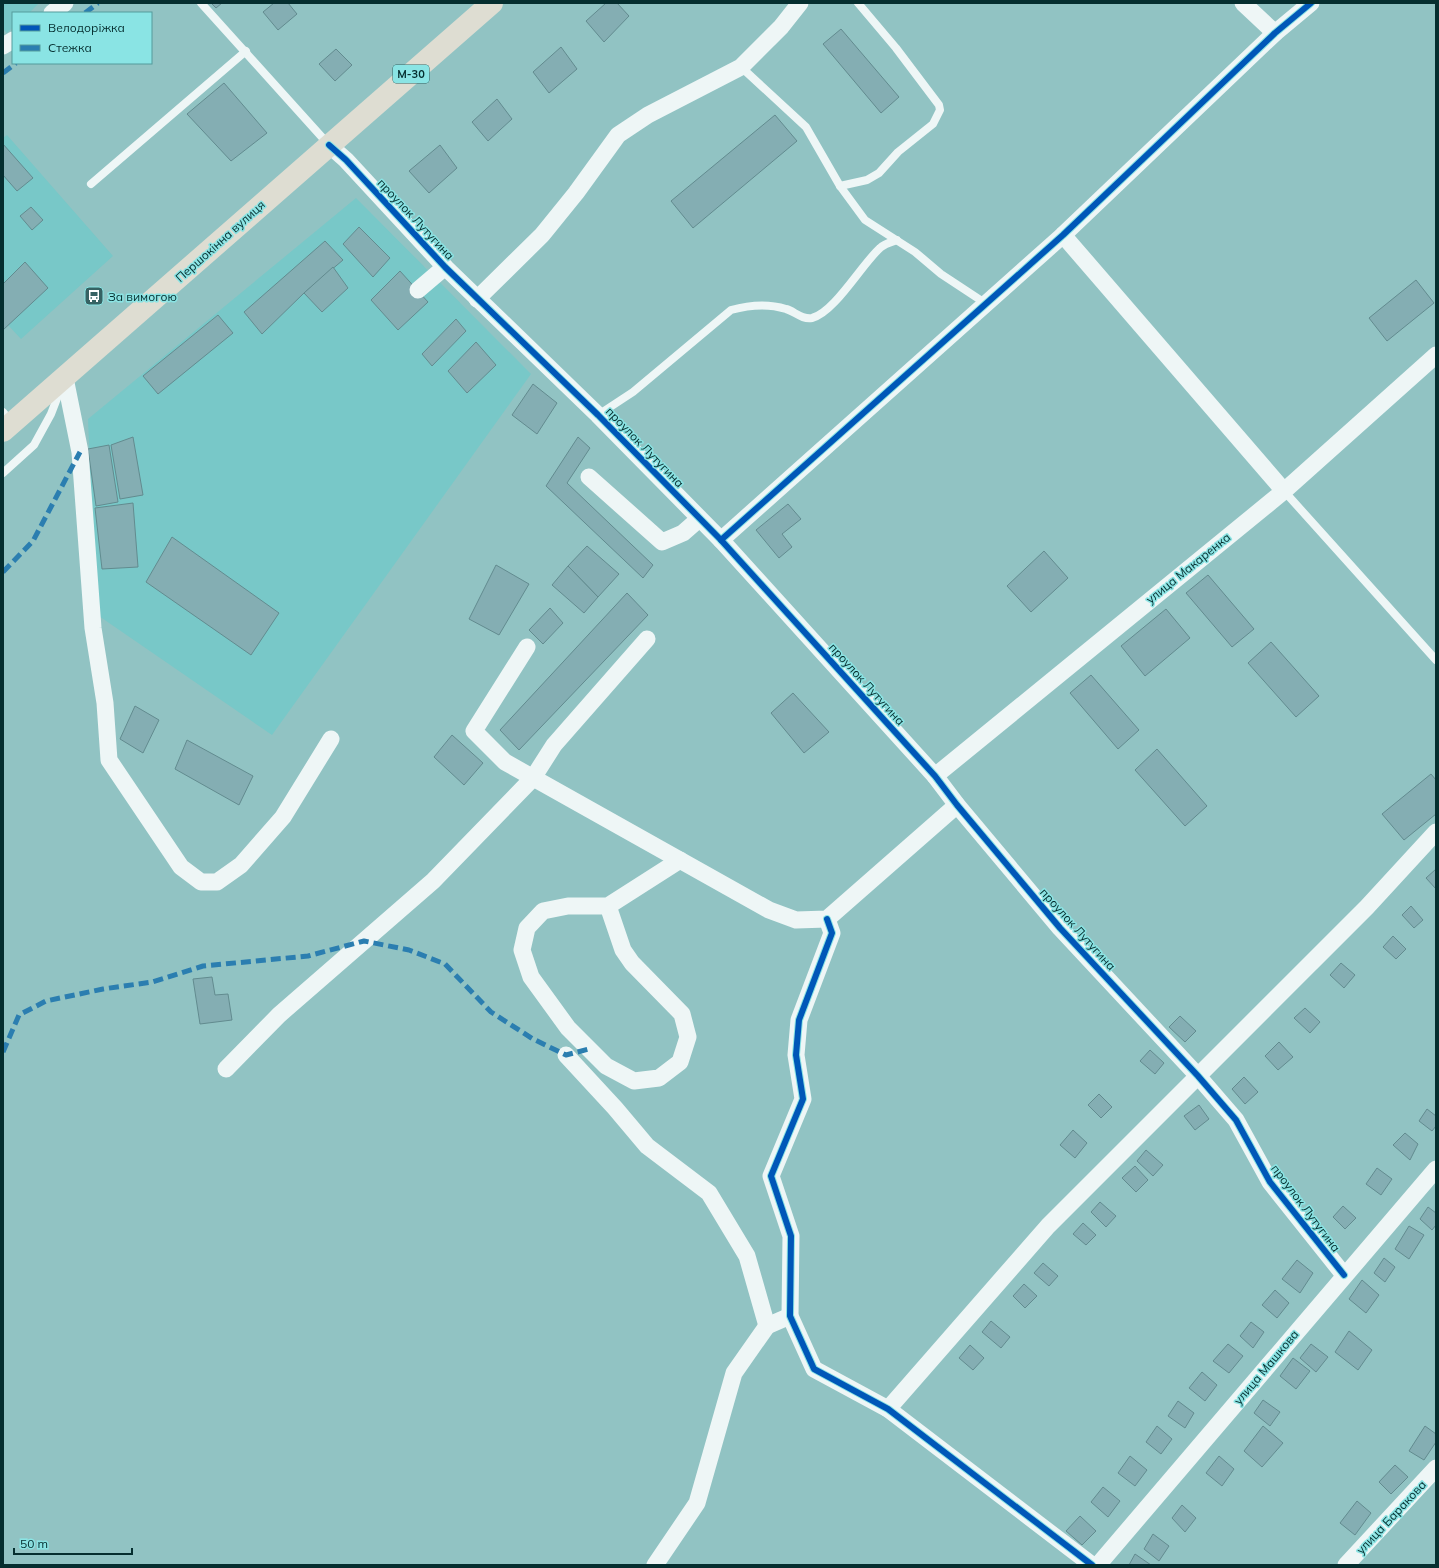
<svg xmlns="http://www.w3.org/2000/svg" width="1439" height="1568" font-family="Mulish,sans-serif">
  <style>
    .built { fill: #78c8c8 }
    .building { fill: #84aeb3; stroke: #628b8f }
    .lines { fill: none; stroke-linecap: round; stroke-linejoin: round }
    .lane { stroke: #eef6f6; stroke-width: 8 }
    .street { stroke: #eef6f6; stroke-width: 17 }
    .highway { stroke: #deddd2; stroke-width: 22 }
    .quiet { stroke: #2b7eb0; stroke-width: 5; stroke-dasharray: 10 5; stroke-linecap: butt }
    .cycleway-casing { stroke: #8ae4e4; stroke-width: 8 }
    .cycleway { stroke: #0057b8; stroke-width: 6 }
    .labels { text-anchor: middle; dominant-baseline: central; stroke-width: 3; stroke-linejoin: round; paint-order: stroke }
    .shield { fill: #8ae4e4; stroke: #2d6565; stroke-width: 1 }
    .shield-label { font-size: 11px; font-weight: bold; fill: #052e2f }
    .street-label { font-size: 12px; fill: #052e2f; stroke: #8ae4e4 }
    .poi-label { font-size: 12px; fill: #052e2f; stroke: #8ae4e4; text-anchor: start }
  </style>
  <rect width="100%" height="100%" fill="#91c3c3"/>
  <!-- built -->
  <g class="built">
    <polygon points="3,3 39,3 29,13 13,13 13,27 7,33 3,29"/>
    <polygon points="7,135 113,256 21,339 8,325 3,330 3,138"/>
    <polygon points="356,198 531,374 272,735 96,614 88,419"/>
  </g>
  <!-- building -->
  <g class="building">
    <polygon points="211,3 222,3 216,8"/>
    <polygon points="274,3 288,3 297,14 278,30 263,12"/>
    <polygon points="606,3 617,3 629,16 604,42 586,21"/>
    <polygon points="841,29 899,97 881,113 823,44"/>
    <polygon points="561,47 577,69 549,93 533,72"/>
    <polygon points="336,49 352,65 335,81 319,64"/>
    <polygon points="224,83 267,133 231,161 187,114"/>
    <polygon points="497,99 512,119 488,141 472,122"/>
    <polygon points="775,115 797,141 693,228 671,201"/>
    <polygon points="3,144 33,178 17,191 3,175"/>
    <polygon points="440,145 457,168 429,193 409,171"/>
    <polygon points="31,207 43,220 32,230 20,216"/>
    <polygon points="359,227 390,258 373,277 343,244"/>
    <polygon points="325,241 343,260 304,293 262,334 244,312"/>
    <polygon points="25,262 48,288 3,330 3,284"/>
    <polygon points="333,267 348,288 322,312 304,293"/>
    <polygon points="400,271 428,302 398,330 371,300"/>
    <polygon points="1416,280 1434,303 1387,341 1369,318"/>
    <polygon points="218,315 233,333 158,394 143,376"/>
    <polygon points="456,319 466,331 432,366 422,354"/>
    <polygon points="476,342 496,365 467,393 448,371"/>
    <polygon points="533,384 557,403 537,434 512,415"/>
    <polygon points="133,437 143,495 120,499 111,445"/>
    <polygon points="578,437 590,448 567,483 653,565 643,578 546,486"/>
    <polygon points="109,445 118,502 96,506 88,449"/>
    <polygon points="133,503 138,567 102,569 95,508"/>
    <polygon points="788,504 801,519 782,534 792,547 779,558 756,530"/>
    <polygon points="172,537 279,613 251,655 146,582"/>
    <polygon points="587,546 619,574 598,597 568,566"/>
    <polygon points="1044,551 1068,578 1031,612 1007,586"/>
    <polygon points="496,565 529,584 499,635 469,619"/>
    <polygon points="568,566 598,597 584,613 552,585"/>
    <polygon points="1208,575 1254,629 1232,647 1186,593"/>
    <polygon points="627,593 648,615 519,750 500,730"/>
    <polygon points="550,608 563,623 543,644 529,630"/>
    <polygon points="1166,609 1190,638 1145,676 1121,646"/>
    <polygon points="1271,642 1319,696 1296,717 1248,663"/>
    <polygon points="1091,675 1139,730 1118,749 1070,693"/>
    <polygon points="793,693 829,732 804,753 771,713"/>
    <polygon points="135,706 159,720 143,753 120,739"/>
    <polygon points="452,735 483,763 464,785 434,757"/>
    <polygon points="187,740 253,776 239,805 175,769"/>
    <polygon points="1157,749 1207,806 1185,826 1135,770"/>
    <polygon points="1431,774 1436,780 1436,814 1404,840 1382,814"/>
    <polygon points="1436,869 1436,889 1426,878"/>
    <polygon points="1411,906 1423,920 1414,928 1402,915"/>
    <polygon points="1393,936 1406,949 1396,959 1383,947"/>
    <polygon points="1341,963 1355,975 1344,988 1330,975"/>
    <polygon points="212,977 215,995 228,994 232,1020 200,1024 193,979"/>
    <polygon points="1305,1008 1320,1022 1310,1033 1294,1018"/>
    <polygon points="1180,1016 1196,1031 1185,1042 1169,1027"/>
    <polygon points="1279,1042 1293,1057 1278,1070 1265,1056"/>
    <polygon points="1150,1050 1164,1063 1155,1074 1140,1061"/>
    <polygon points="1244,1077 1258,1092 1245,1104 1232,1089"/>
    <polygon points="1099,1094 1112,1107 1101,1118 1088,1105"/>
    <polygon points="1199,1105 1209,1119 1195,1130 1184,1116"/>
    <polygon points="1427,1109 1436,1116 1436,1126 1432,1131 1419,1121"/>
    <polygon points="1073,1130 1087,1143 1075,1158 1060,1145"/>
    <polygon points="1405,1133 1418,1144 1410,1160 1393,1145"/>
    <polygon points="1146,1150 1163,1165 1153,1176 1137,1161"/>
    <polygon points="1135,1166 1148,1180 1136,1192 1122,1178"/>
    <polygon points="1377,1168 1392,1179 1381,1195 1366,1184"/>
    <polygon points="1100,1202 1116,1216 1106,1227 1091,1212"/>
    <polygon points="1343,1206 1356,1218 1345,1229 1333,1217"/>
    <polygon points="1428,1207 1436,1213 1436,1225 1432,1230 1420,1219"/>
    <polygon points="1083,1223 1096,1235 1086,1245 1073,1234"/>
    <polygon points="1409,1226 1424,1235 1409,1259 1395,1249"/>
    <polygon points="1384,1258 1395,1267 1385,1282 1374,1273"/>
    <polygon points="1297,1260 1313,1273 1300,1293 1282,1279"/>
    <polygon points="1043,1263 1058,1276 1049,1286 1034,1273"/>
    <polygon points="1362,1280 1379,1295 1366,1313 1349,1299"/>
    <polygon points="1024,1284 1037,1296 1025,1308 1013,1296"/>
    <polygon points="1275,1290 1289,1303 1277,1318 1262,1305"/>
    <polygon points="991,1321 1010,1337 1001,1348 982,1332"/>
    <polygon points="1251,1322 1264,1332 1253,1348 1240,1336"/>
    <polygon points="1349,1331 1372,1350 1358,1370 1335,1352"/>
    <polygon points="1228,1344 1243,1356 1229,1373 1213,1361"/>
    <polygon points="1311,1344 1328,1357 1316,1372 1300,1358"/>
    <polygon points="970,1345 984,1358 973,1370 959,1358"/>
    <polygon points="1293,1358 1310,1371 1296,1389 1280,1376"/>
    <polygon points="1202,1372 1217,1385 1205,1401 1189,1388"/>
    <polygon points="1263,1400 1280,1412 1270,1426 1254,1413"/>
    <polygon points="1178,1401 1194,1413 1185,1428 1168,1416"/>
    <polygon points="1157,1426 1172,1439 1161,1454 1146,1442"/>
    <polygon points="1263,1426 1283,1443 1262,1467 1244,1451"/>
    <polygon points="1425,1426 1436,1434 1436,1442 1424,1460 1409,1451"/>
    <polygon points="1130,1456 1147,1470 1135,1486 1118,1473"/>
    <polygon points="1219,1456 1234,1469 1222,1486 1206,1473"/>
    <polygon points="1395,1465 1408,1477 1391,1494 1379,1482"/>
    <polygon points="1103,1487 1120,1501 1108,1517 1091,1502"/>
    <polygon points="1357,1501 1371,1513 1355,1535 1340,1523"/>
    <polygon points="1182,1505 1196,1518 1185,1532 1172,1518"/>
    <polygon points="1080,1516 1096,1531 1082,1545 1066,1531"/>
    <polygon points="1153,1534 1169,1546 1159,1561 1144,1549"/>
    <polygon points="1135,1554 1151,1565 1129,1565"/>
  </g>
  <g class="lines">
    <!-- lane -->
    <g class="lane">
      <polyline points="201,3 329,145"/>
      <polyline points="741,67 806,127 840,186 865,220 915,252 941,274 985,303"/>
      <polyline points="91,184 246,51"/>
      <polyline points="840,186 867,180 879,173 898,152 933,124 940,110 939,105 896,48 858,3"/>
      <polyline points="3,412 12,423"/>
      <path d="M598,415L633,392L731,310C749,305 767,303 786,309C794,311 802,320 812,318C834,313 862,264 880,248C884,244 891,242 897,240"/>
      <polyline points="3,473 34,445 51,414 61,388"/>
      <polyline points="1284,491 1436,660"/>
    </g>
    <!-- street -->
    <g class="street">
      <polyline points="1243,3 1275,33"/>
      <polyline points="52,13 65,3"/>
      <polyline points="3,46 13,40"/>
      <polyline points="329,145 346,160 445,267 598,415 721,540 935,776 957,805 1060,928 1198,1076 1236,1120 1270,1182 1344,1275"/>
      <polyline points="1063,235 1284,491"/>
      <polyline points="418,290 445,267"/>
      <polyline points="477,299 542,235 576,193 618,135 648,115 741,67 781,27 800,3"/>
      <polyline points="65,378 80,452 93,628 105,703 109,760 181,867 201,882 217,882 241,865 283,817 331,739"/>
      <polyline points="589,477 662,542 683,533 699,519"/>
      <polyline points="721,540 1063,235 1275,33 1311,3"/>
      <polyline points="527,647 474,731 505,762 769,910 796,920 827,919 957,805"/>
      <polyline points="935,776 1284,491 1436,355"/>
      <polyline points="608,906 623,950 632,963 682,1014 688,1037 680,1062 659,1078 634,1081 606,1066 568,1028 531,977 522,950 527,928 543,911 568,906 608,906 680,860"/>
      <polyline points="827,919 832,933 799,1020 796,1055 803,1099 771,1176 791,1236 790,1316 814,1369 888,1409 1092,1565"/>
      <polyline points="566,1055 615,1108 647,1146 709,1193 747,1256 767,1326"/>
      <polyline points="226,1069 279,1015 433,881 533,778 554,745 647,639"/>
      <polyline points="888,1409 1048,1226 1367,907 1436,832"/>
      <polyline points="655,1565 697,1503 734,1373 767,1326 790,1316"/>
      <polyline points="1098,1565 1436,1169"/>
      <polyline points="1346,1565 1436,1468"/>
    </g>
    <!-- highway -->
    <polyline class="highway" points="3,431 492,3"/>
    <!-- quiet -->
    <g class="quiet">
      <polyline points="85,13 98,3"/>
      <polyline points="3,73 16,63"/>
      <polyline points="3,572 33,541 80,452"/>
      <polyline points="3,1052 19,1015 46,1001 103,989 152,982 203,966 308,956 364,941 409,950 445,964 491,1012 533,1039 566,1055 589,1049"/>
    </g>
    <!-- cycleway casing -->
    <g class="cycleway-casing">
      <g id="cycleway">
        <polyline points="329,145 346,160 445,267 598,415 721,540 935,776 957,805 1060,928 1198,1076 1236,1120 1270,1182 1344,1275"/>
        <polyline points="721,540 1063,235 1275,33 1311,3"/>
        <polyline points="827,919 832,933 799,1020 796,1055 803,1099 771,1176 791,1236 790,1316 814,1369 888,1409 1092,1565"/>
      </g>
    </g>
    <!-- cycleway -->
    <use href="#cycleway" class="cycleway"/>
  </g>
  <!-- icons -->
  <defs>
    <g id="bus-square" transform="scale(1)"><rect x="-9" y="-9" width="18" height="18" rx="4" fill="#366263" stroke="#8ae4e4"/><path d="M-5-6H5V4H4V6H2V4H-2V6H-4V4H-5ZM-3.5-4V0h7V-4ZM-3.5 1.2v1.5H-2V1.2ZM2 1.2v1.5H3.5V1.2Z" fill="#fff"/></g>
  </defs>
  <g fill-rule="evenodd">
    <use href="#bus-square" x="94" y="296"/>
  </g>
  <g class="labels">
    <!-- shield labels -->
    <rect class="shield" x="393" y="65" width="36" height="18" rx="3"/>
    <g class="shield-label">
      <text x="411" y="74">М-30</text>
    </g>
    <!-- street labels -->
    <g class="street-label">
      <text transform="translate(416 219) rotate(47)">проулок Лутугина</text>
      <text transform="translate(220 241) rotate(-42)">Першокінна вулиця</text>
      <text transform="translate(645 447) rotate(46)">проулок Лутугина</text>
      <text transform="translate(1188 568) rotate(-39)">улица Макаренка</text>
      <text transform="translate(867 684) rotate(48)">проулок Лутугина</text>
      <text transform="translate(1078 929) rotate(48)">проулок Лутугина</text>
      <text transform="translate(1306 1208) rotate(53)">проулок Лутугина</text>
      <text transform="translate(1266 1367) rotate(-50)">улица Машкова</text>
      <text transform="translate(1391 1517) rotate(-47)">улица Баракова</text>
    </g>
    <!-- poi labels -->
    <g class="poi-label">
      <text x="108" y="296">За вимогою</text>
    </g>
  </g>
  <!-- border -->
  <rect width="1439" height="1568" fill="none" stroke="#052e2f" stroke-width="8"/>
  <!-- legend -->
  <rect x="12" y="12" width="140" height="52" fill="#8ae4e4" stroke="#559b9c"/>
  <rect x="20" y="25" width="20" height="6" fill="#0057b8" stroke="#559b9c"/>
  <text x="48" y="32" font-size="12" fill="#052e2f">Велодоріжка</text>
  <rect x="20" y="45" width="20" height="6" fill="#2b7eb0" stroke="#559b9c"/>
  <text x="48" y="52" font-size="12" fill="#052e2f">Стежка</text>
  <!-- scale -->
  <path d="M14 1548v6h118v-6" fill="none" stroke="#052e2f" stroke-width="2"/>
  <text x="20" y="1548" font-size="12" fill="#052e2f" stroke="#8ae4e4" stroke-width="3" paint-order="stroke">50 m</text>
</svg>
